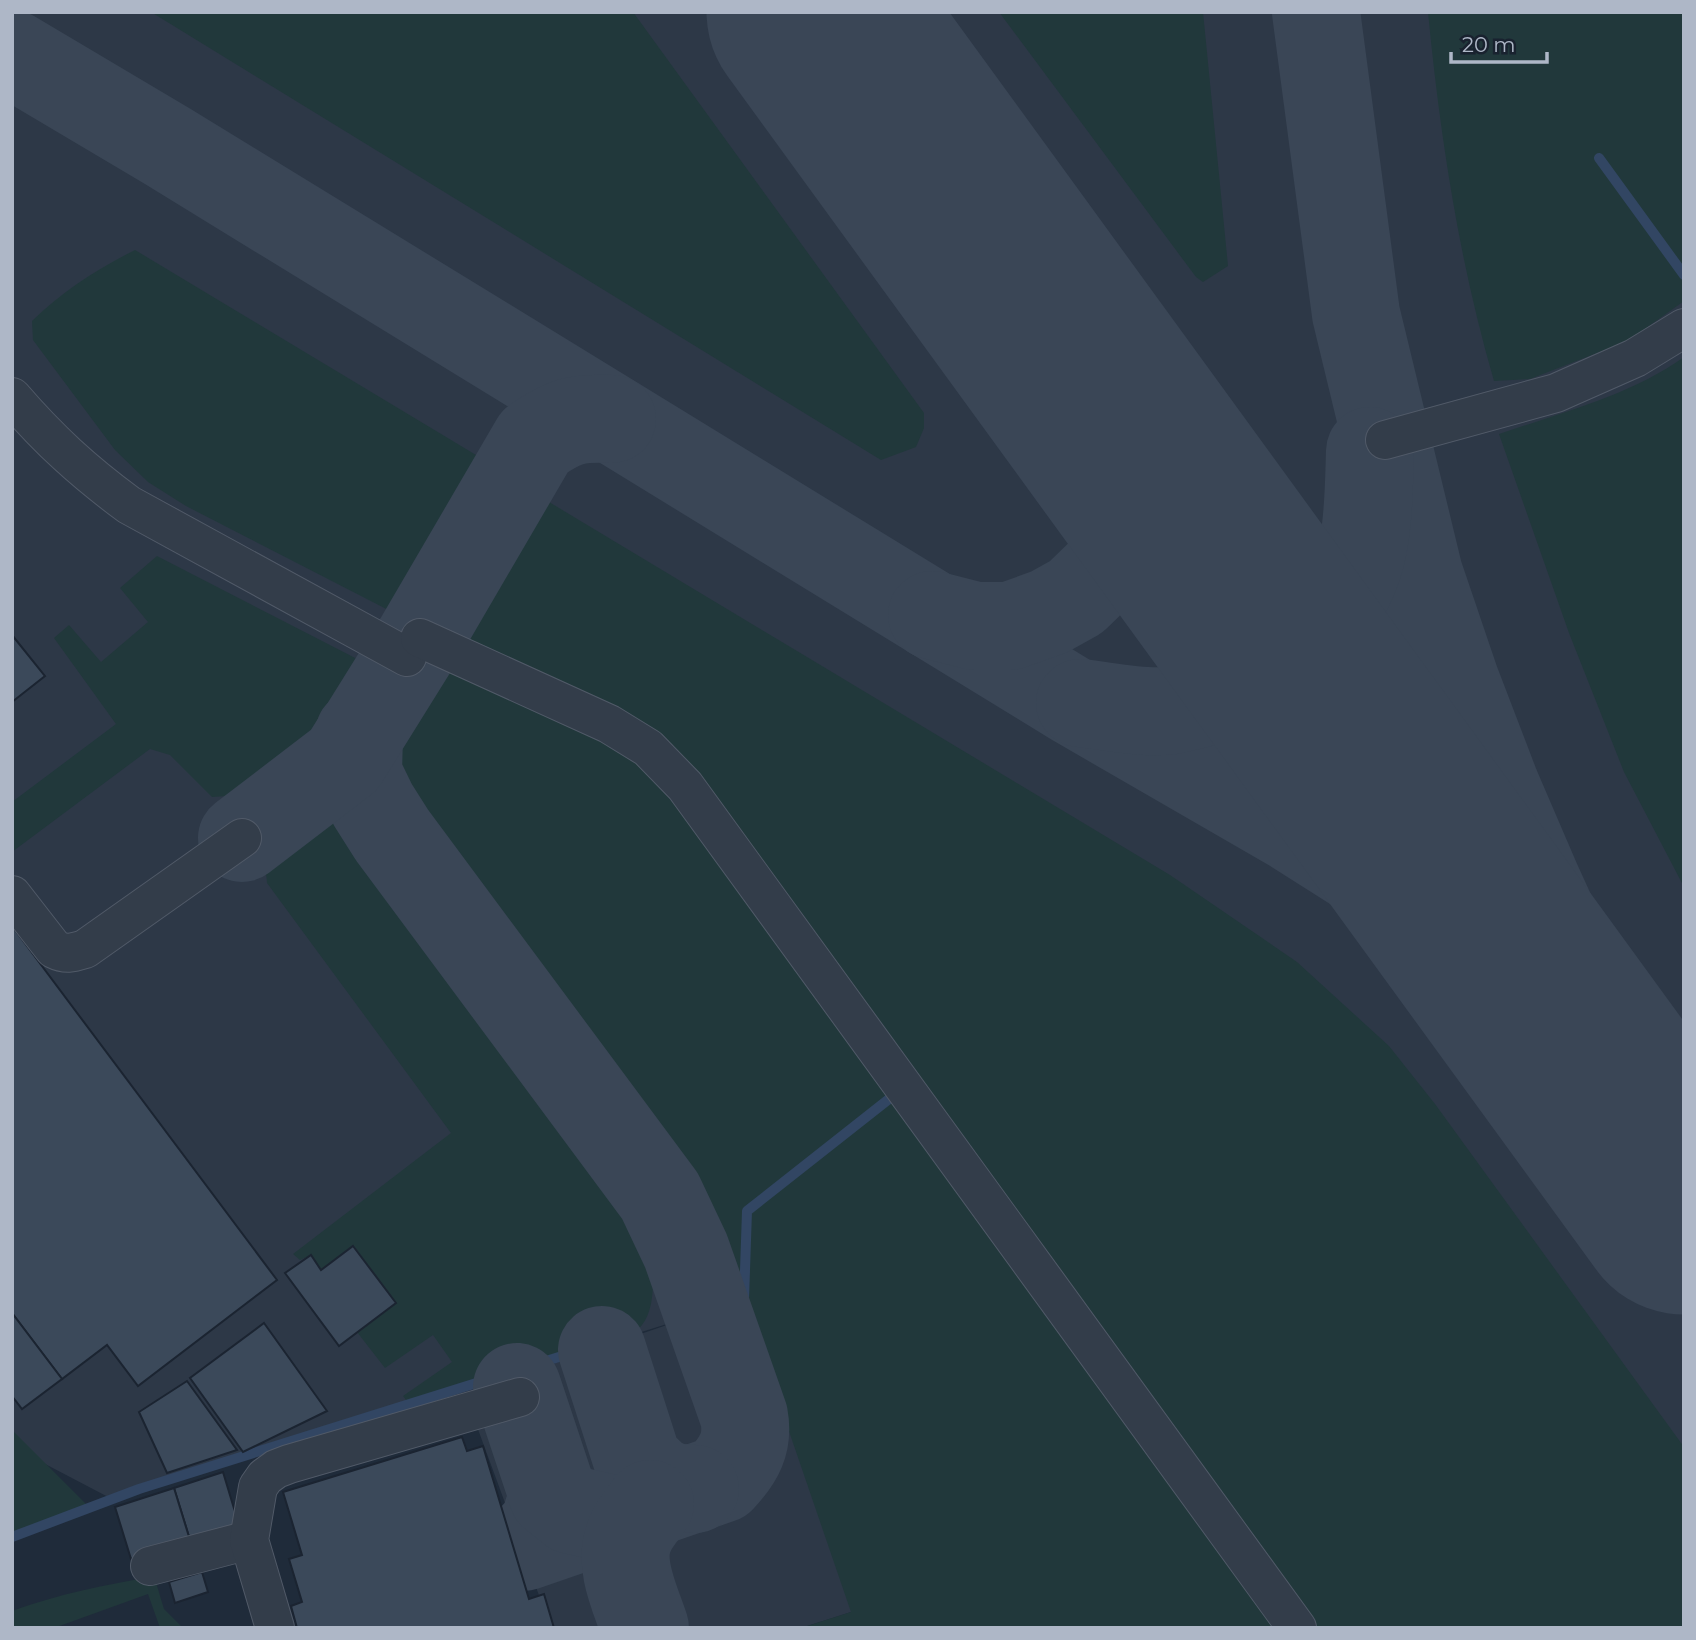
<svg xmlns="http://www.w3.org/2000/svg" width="1696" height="1640" font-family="Montserrat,sans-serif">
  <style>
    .airport { fill: #2d3847 }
    .green { fill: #21383b }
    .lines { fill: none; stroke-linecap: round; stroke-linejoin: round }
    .stream { stroke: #324663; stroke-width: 10 }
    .taxiway { stroke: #3a4656; stroke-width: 88 }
    .runway { stroke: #3a4656; stroke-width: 217 }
    .building { fill: #3b495a; stroke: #1b2431; stroke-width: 2 }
    .minor-casing { stroke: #515a68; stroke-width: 40 }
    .minor { stroke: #333d4a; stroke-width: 38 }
  </style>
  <rect width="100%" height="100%" fill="#1f2b3a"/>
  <!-- airport -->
  <polygon class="airport" points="12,12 1684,12 1684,1628 917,1591 801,1628 551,1628 465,1394 705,1312 112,1499 28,1455 12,1443"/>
  <!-- green -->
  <g class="green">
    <polygon points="151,12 633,12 924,413 924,428 916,447 881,460"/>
    <polygon points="999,12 1203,12 1228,266 1203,282 1196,277"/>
    <path d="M1428,12H1684V301L1628,341L1530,379L1494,381C1459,261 1440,136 1428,12Z"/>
    <path d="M135,250L486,461L471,493L398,615L186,506L148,482L115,450L33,340L32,321C63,291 97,269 135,250Z"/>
    <path d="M1684,357V887L1624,772L1569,633L1499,434C1561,413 1631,395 1684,357Z"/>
    <polygon points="539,496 1170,875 1297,962 1389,1046 1435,1104 1684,1447 1684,1628 1307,1628 688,781 449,639"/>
    <polygon points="157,556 363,662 346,698 321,735 282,770 242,795 212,797 170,755 150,749 12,852 12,802 116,724 54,638 69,625 101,662 148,622 120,588"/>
    <polygon points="441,653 645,753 1288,1628 801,1628 851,1612 744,1300 736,1298 729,1273 694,1200 411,823 391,795 380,770 383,745"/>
    <path d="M323,807L343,815L382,862L649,1232C652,1257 659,1304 642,1325C639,1329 633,1332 629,1335L410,1405L403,1396L452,1362L433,1335L385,1368L357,1332L396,1303L354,1246L321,1270L311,1255L300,1260L293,1254L451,1133L267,883C267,878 265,871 266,867C273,839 300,819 323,807Z"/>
    <polygon points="12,1430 90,1508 12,1537"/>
    <path d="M154,1576L164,1609L183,1628H160L148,1594L54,1628H12V1611C58,1594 106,1585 154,1576Z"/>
  </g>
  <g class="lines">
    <!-- stream -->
    <g class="stream">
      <polyline points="1599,158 1684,275"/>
      <polyline points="744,1300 747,1211 889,1099"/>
      <polyline points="12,1537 139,1489 629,1335"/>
    </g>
    <!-- taxiway -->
    <g class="taxiway">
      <polyline points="1316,12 1356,314 1419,574 1455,680 1496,787 1536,880 1607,1036 1684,1174"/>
      <polyline points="12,54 167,146 1076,703 1294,829 1384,886 1450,940 1532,1020 1616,1113"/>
      <polyline points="932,615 975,626 1010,626 1049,612 1076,597 1109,565 1135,511 1136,453"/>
      <path d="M1080,703C1107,706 1139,713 1165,711C1174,711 1183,707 1191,706C1267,688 1347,628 1363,547C1369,516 1369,483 1370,451"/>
      <path d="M359,734L358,774L373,805L392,835L660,1196L686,1251L744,1416C749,1443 739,1460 721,1479L524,1547L544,1525L553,1495"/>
      <path d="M242,838L344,760L420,638L535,441C566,420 575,418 612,419"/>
      <polyline points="602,1350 638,1462 656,1479 672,1487 695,1489"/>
      <polyline points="517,1387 553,1495 572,1510 608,1518"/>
      <path d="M645,1628C636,1600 618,1566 629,1537C633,1525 643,1514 650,1504"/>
    </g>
    <!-- runway -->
    <polyline class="runway" points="815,12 1684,1206"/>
  </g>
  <!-- building -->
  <g class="building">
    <polygon points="12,635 45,676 12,702"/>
    <polygon points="12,926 277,1280 138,1386 107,1345 62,1379 12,1313"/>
    <polygon points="353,1246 396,1303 339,1346 285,1273 311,1255 321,1270"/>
    <polygon points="12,1313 62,1379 22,1409 12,1396"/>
    <polygon points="264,1323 327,1411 243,1452 190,1378"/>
    <polygon points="187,1381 237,1450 167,1473 139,1412"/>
    <polygon points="462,1437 467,1451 483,1446 529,1599 544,1594 554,1628 297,1628 291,1606 302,1602 289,1559 302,1555 283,1492"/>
    <polygon points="223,1472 239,1525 190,1540 174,1488"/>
    <polygon points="174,1488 190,1540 131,1559 115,1507"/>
    <polygon points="202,1572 208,1592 175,1603 169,1582"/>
  </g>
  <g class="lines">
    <!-- minor casing -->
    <g class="minor-casing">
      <g id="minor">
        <path d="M12,397C49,440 83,471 129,505L407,657"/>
        <polyline points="1385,440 1556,393 1635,358 1684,328"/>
        <polyline points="420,638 609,724 648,748 685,786 1297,1628"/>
        <path d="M12,895L54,949C66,955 72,953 85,949L242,838"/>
        <polyline points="150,1566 249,1540"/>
        <polyline points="275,1628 249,1540 258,1487 265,1477 276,1469 289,1464 520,1397"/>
      </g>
    </g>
    <!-- minor -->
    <use href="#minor" class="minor"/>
  </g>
  <!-- border -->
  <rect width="1696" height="1640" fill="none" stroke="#aeb7c7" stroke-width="28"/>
  <!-- scale -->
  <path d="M1451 52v10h96v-10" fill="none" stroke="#aeb7c7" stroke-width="3.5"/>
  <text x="1462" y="52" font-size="21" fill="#aeb7c7" stroke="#19222f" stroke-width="5" paint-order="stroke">20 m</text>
</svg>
